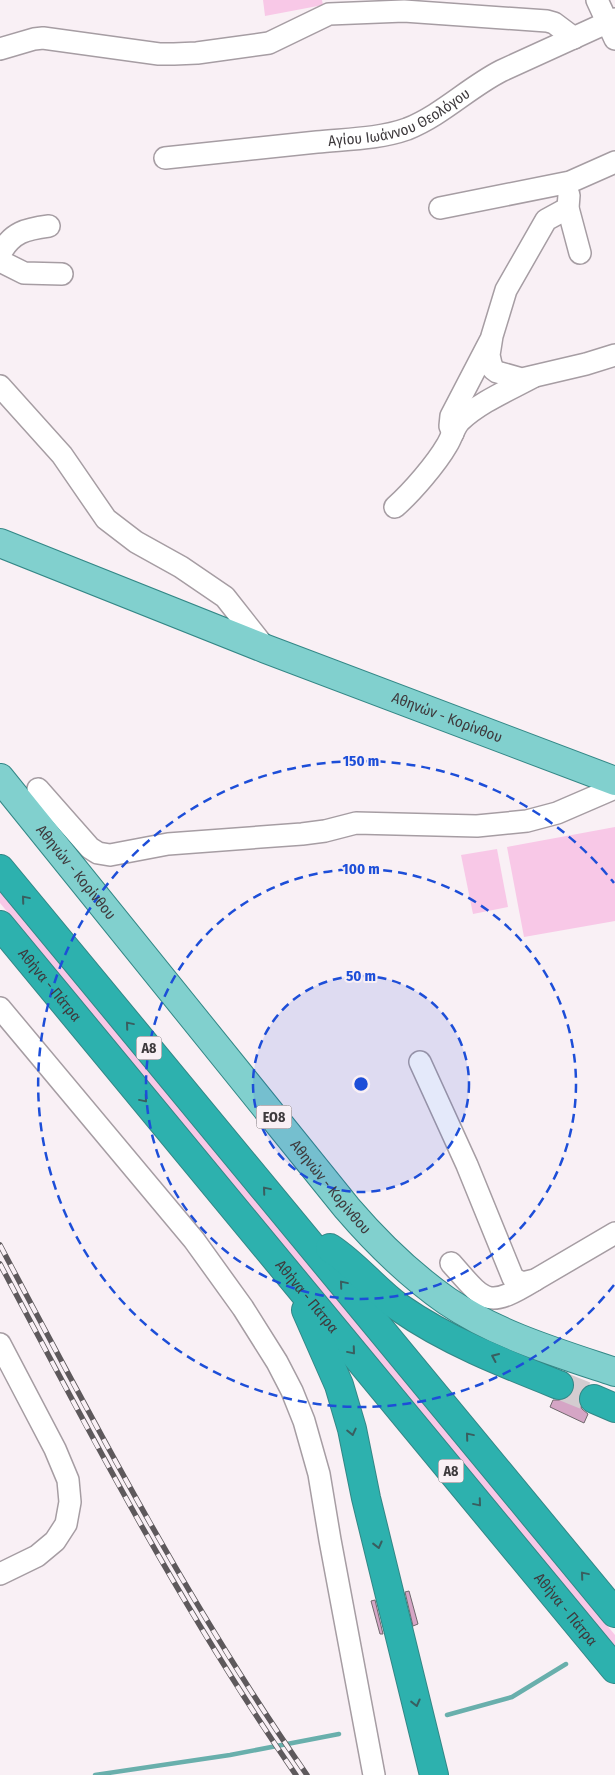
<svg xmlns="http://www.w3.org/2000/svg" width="615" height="1775" font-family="'Fira Sans Condensed',sans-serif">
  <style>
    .green { fill: #f8c8e7 }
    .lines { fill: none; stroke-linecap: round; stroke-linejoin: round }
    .stream { stroke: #69afac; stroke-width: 4.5 }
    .building { fill: #d5a5c5; stroke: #70686d }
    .highway-tunnel { stroke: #d4ccd0; stroke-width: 28; stroke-dasharray: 28 14; stroke-linecap: butt }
    .minor-casing { stroke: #a69da3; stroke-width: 24 }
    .major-casing { stroke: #338786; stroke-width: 30 }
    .highway-casing { stroke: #338786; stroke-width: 30 }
    .minor { stroke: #fff; stroke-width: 21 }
    .major { stroke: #81d0ce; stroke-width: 28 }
    .highway { stroke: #2db1ae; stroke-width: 28 }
    .rail-casing { stroke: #5e595c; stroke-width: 5.5 }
    .rail { stroke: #f9f0f5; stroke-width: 4; stroke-dasharray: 11; stroke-linecap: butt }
    .oneway { stroke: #395e5f }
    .ring { fill: none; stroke: #1d4ed8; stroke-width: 2.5; stroke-dasharray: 9 6 }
    .labels { text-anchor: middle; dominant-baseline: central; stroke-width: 4; stroke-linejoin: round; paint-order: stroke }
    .shield { fill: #f9f0f5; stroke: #767174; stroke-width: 1 }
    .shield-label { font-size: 14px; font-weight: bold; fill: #3e3a3d }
    .street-label { font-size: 15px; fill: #3e3a3d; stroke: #f9f0f5 }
    .centre { fill: #1d4ed8; stroke: #f9f0f5; stroke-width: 2.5 }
    .ring-label { font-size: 15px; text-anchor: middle; font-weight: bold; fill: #1d4ed8; stroke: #f9f0f5; stroke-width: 4; stroke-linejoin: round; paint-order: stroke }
  </style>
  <rect width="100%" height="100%" fill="#f9f0f5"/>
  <!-- green -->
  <g class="green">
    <polygon points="263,0 322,0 323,5 265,16"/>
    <polygon points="615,827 615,921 524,937 507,847"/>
    <polygon points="497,849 508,907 473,914 461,855"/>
    <polygon points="0,891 615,1635 615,1648 0,903"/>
  </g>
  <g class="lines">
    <!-- stream -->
    <g class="stream">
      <polyline points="447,1715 512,1697 566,1664"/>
      <polyline points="95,1775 230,1755 339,1734"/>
    </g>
  </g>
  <!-- building -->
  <g class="building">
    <polygon points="574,1381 585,1386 580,1392 578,1400 582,1409 588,1414 584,1423 550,1407 553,1400 562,1400 569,1397 574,1390"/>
    <polygon points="409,1591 418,1624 413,1626 405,1592"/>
    <polygon points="375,1600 383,1634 380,1634 371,1601"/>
  </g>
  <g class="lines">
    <!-- highway-tunnel -->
    <polyline class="highway-tunnel" points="559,1385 594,1399"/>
    <!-- minor casing -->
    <g class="minor-casing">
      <g id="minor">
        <polyline points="597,0 615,39"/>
        <polyline points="0,49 34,39 43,38 159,54 174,54 197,53 269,43 329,14 404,11 547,21 554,23 574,38"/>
        <path id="s1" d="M165,158C216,153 266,147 317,142C346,139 379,139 407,129C442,115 468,88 501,71L615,19"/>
        <polyline points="569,195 568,208 580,253"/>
        <polyline points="440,208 570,182 615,162"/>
        <polyline points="568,208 546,220 506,290 492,336 489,355 491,364 493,369 497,372 522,379 586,364 615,355"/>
        <path d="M0,254C12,232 26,229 49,226"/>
        <polyline points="0,261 24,273 62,274"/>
        <polyline points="0,386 62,455 106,519 136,542 181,567 225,597 266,649"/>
        <polyline points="453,433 450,426 451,416 490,341"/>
        <path d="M395,507C412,492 436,464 447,445C452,437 454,427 460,421C480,402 509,390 533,377"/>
        <polyline points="38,789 90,848 98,853 110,855 168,844 302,834 325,831 356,823 477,826 527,821 557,813 615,788"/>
        <polyline points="0,1008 194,1240 243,1308 277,1362 292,1391 304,1421 319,1474 330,1540 374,1775"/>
        <polyline points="420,1062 467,1165 513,1278 522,1283 535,1280 615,1233"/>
        <path d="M451,1263C486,1303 487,1309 535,1280"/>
        <polyline points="0,1344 55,1449 68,1480 70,1502 66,1524 55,1541 37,1556 0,1574"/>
      </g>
    </g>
    <!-- major casing -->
    <g class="major-casing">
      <g id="major">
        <path id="s2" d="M0,543L266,649L615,781"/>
        <path id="s3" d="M0,778L347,1208C377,1243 410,1275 447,1301C497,1335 558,1353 615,1372"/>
      </g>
    </g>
    <!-- highway casing -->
    <g class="highway-casing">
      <g id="highway">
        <polyline points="0,869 615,1613"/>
        <path id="s4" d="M0,925L615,1669"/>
        <path d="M330,1248C356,1265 375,1290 400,1308C447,1341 506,1364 559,1385"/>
        <polyline points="306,1310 339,1385 352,1429 366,1498 434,1775"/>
        <polyline points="594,1399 615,1408"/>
      </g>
    </g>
    <!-- minor -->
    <use href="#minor" class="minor"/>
    <!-- major -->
    <use href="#major" class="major"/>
    <!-- highway -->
    <use href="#highway" class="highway"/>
    <!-- rail casing -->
    <g class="rail-casing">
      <g id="rail">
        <path d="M0,1245C95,1425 190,1607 307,1775"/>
        <path d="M0,1264C92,1438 184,1613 296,1775"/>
      </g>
    </g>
    <!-- rail -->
    <use href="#rail" class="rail"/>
  </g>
  <!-- one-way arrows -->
  <defs><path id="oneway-chevron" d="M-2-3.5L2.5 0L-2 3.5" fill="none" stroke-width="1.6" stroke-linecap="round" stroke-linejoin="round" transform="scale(1.25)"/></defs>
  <g class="oneway">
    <use href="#oneway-chevron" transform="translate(25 899) rotate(-130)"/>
    <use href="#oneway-chevron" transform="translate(129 1025) rotate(-130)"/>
    <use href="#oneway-chevron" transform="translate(144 1099) rotate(50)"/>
    <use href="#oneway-chevron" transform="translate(266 1190) rotate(-130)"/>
    <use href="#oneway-chevron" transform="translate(343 1284) rotate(-130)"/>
    <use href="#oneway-chevron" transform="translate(352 1351) rotate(50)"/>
    <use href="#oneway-chevron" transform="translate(495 1357) rotate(-156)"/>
    <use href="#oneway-chevron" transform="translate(352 1432) rotate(77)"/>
    <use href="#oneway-chevron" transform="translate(469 1436) rotate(-130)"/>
    <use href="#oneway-chevron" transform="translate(478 1503) rotate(50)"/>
    <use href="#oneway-chevron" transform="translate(378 1545) rotate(76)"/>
    <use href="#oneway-chevron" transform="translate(584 1575) rotate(-130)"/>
    <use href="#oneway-chevron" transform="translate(416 1703) rotate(76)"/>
  </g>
  <!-- distance rings -->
  <circle cx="361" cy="1084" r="108" fill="#1d4ed8" fill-opacity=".12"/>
  <g class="ring">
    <circle cx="361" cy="1084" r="108"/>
    <circle cx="361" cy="1084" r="215"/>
    <path d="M614 1285A323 323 0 1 1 614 883"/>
  </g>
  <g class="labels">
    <!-- shield labels -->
    <g class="shield">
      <rect x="136.5" y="1036.5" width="25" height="23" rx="4"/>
      <rect x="256.5" y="1105.5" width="35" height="23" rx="4"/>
      <rect x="438.5" y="1459.5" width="25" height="23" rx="4"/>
    </g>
    <g class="shield-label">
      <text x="149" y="1048">Α8</text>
      <text x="274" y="1117">ΕΟ8</text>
      <text x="451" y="1471">Α8</text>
    </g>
    <!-- street labels -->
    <g class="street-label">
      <text stroke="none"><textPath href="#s1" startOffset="240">Αγίου Ιωάννου Θεολόγου</textPath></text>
      <text stroke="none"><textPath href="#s2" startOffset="480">Αθηνών - Κορίνθου</textPath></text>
      <text stroke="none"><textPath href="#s3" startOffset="121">Αθηνών - Κορίνθου</textPath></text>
      <text stroke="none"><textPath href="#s4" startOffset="78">Αθήνα - Πάτρα</textPath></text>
      <text stroke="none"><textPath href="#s3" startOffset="526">Αθηνών - Κορίνθου</textPath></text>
      <text stroke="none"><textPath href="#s4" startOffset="482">Αθήνα - Πάτρα</textPath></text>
      <text stroke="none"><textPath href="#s4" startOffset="888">Αθήνα - Πάτρα</textPath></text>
    </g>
  </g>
  <circle cx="361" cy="1084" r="8" class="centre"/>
  <g class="ring-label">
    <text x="361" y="766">150 m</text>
    <text x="361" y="874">100 m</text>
    <text x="361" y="981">50 m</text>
  </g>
</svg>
